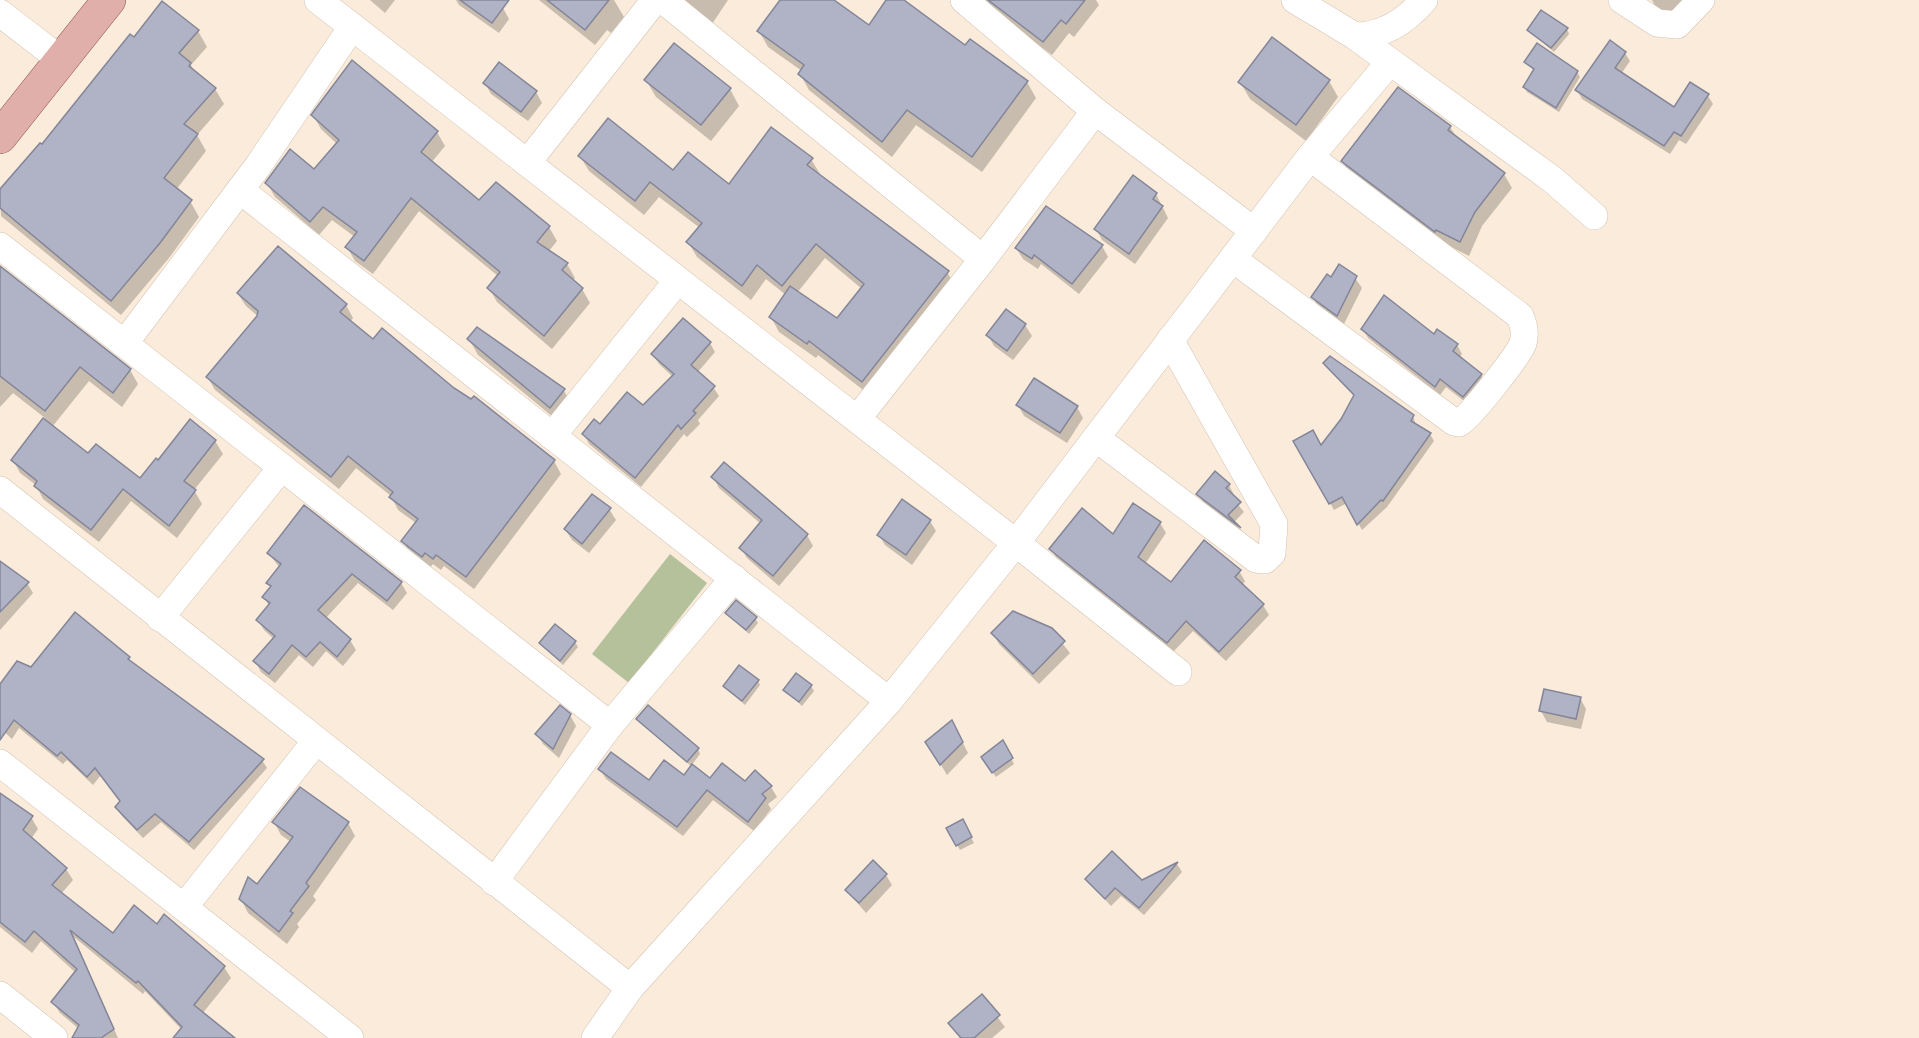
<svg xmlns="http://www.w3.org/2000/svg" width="1919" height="1038" font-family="Signika,sans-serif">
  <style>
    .green { fill: #b4c19b }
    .shadow { fill: #0003; fill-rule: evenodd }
    .building { fill: #b0b2c5; stroke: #838598; stroke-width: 1.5 }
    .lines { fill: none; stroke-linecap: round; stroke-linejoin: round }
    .minor-casing { stroke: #d2c3b3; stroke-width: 28 }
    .major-casing { stroke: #8b534a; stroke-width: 34 }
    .minor { stroke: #fff; stroke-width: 27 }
    .major { stroke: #e1afa9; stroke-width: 33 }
  </style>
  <rect width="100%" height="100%" fill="#faebda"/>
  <!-- green -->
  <polygon class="green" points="670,554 707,583 629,683 592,654"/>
  <!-- shadow -->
  <g class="shadow">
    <polygon points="370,0 395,0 385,13"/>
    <polygon points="456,0 492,0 503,8 509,19 499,33 459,5"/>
    <polygon points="539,0 614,0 624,17 611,33 607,30 595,45"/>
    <polygon points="677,0 728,0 712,24"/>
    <polygon points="782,0 831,0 883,42 966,47 1027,82 1036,98 982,172 916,125 892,157 809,90 800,74 802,71 768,47 759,31"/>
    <polygon points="978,0 1096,0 1099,5 1074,37 1069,33 1052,55"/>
    <polygon points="1652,0 1692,0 1676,21 1659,13"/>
    <polygon points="162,3 198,31 207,47 191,65 195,73 215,89 224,104 197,135 206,151 176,190 190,201 199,217 169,258 121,315 1,216 0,192 42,146"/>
    <polygon points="1567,29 1569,34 1554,52 1529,30"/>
    <polygon points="1625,53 1630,61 1621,74 1675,109 1708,96 1713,104 1686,144 1679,140 1670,154 1582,99 1577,90"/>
    <polygon points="1526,62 1577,72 1580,77 1559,112 1527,92 1524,87 1534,71"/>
    <polygon points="646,80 730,89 739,106 711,141 656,97"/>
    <polygon points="1329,81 1338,97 1306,141 1250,99 1240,82"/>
    <polygon points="485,83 536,92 542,103 528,121 491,94"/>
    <polygon points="313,115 437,132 445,146 431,163 479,203 549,227 557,241 549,251 567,264 575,278 573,281 582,289 590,303 552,349 497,302 489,288 498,276 419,211 373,274 355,261 347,247 355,237 332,220 319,235 275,197 267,183 315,171 337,144 321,129"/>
    <polygon points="1450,127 1457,138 1504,174 1512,188 1482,226 1469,256 1445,244 1351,176 1343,161"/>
    <path d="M580,156L674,172L730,186L811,159L820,174L819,176L947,272L956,287L871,396L818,355L816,358L779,332L771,317L786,295L766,279L751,300L697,257L688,242L700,228L659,197L644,215L589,171ZM825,258L862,289L838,320L797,293Z"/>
    <polygon points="1156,194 1168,218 1135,264 1102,240 1096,229"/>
    <polygon points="1102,246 1108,257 1079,294 1041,264 1038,269 1023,259 1016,248"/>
    <polygon points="278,248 346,305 353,318 350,322 373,341 471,401 474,398 554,461 561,474 474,589 444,566 441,570 433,564 429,569 410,554 403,541 416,523 398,510 391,496 356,468 339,489 215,390 208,378 259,317 246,306 238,294"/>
    <polygon points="0,268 130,370 138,384 122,407 89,381 52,427 88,456 140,480 158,462 215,441 223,454 194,490 202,504 177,538 131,501 99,542 43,499 36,485 20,473 13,460 45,418 13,393 0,407"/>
    <polygon points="1355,278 1362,288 1343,326 1319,308 1313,297 1331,279"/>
    <polygon points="1007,311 1025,325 1032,336 1013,360 994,346 988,335"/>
    <polygon points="1363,329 1434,336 1457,345 1462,354 1459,358 1481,375 1486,384 1469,405 1446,387 1440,395 1368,338"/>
    <polygon points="469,339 564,391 573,406 559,422 478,355"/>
    <polygon points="710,343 715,352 697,373 713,387 719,396 698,420 700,424 687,437 684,434 641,487 589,444 584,434 643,407 673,377 659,364 653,355"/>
    <polygon points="1325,364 1413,416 1416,425 1430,434 1434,441 1387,507 1362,530 1347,503 1334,510 1295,441 1321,447 1342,420 1355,396"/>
    <polygon points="1018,405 1077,407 1083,418 1067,443 1024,416"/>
    <polygon points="724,465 807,535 813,546 779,586 747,558 741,548 761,524 719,488 713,477"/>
    <polygon points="1229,485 1233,493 1231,496 1244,512 1234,522 1242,531 1203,502 1198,494"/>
    <polygon points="609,509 616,520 589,553 572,540 565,529"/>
    <polygon points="930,521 936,531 912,565 885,545 879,535"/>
    <polygon points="1160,523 1166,533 1145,564 1171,584 1239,571 1245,581 1242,586 1263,605 1269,615 1226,661 1193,631 1173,652 1057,559 1051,549"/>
    <polygon points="269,554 401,583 407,593 393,610 358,583 325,619 350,640 356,650 343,666 326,651 313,667 299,655 275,683 261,672 255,661 274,639 264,630 258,620 269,606 264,597 271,588 268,583 280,568"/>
    <polygon points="0,563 27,583 33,593 0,630"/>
    <polygon points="727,614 755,618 758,623 749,634"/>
    <polygon points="1051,629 1070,653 1039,684 999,644 993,633"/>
    <polygon points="575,642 578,647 563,665 541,644"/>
    <polygon points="129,658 132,663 262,760 267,768 194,850 161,822 143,838 122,816 116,807 121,802 101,775 93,785 67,760 63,764 19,728 12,739 0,728 0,687 32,669"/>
    <polygon points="758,681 760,685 745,705 724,687"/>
    <polygon points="811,686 814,691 802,706 785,690"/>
    <polygon points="1580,698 1586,709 1581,729 1547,722 1541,711"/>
    <polygon points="570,715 576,726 559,758 543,744 537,734"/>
    <polygon points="638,719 698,749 700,754 691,766 711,780 745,783 755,773 771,787 777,797 768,804 771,809 754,831 713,800 683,836 606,779 600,769 650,782 684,777 692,767"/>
    <polygon points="958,733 968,753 947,775 934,753"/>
    <polygon points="1003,743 1014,764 996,777 986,763"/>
    <polygon points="0,795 31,817 38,829 31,839 66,869 73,880 61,894 113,936 157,927 224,967 231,978 202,1014 232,1038 175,1038 182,1030 145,991 143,994 74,937 118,1038 80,1038 79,1029 60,1013 53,1002 76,973 41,941 32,953 0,927"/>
    <polygon points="962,821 974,843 960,850 948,829"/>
    <polygon points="274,822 348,823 355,836 313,896 316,900 297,924 299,927 287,944 248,913 241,899 257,887 291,842 281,835"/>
    <polygon points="1177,864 1182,872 1144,915 1121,896 1111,906 1087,880 1142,881"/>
    <polygon points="886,875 892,885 866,913 846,890"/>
    <polygon points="981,996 1005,1027 992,1038 960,1038 950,1024"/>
  </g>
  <!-- building -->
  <g class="building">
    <polygon points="460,0 509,0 492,23"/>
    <polygon points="547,0 609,0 585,30"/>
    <polygon points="780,0 834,0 869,25 886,0 904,0 965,45 970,39 1028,81 972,157 907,110 882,142 798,74 804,65 757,31"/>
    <polygon points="988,0 1085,0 1066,24 1061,20 1043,42"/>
    <polygon points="162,1 199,30 179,53 191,63 189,66 216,88 184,124 198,134 164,178 192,200 160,243 111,301 0,208 0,189 40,143 42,144 130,34 134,37"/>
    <polygon points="1541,10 1568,28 1551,48 1527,30"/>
    <polygon points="1272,37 1330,80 1296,125 1238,82"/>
    <polygon points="1610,40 1626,52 1615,68 1674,107 1690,82 1709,94 1681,136 1674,132 1664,146 1575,90"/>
    <polygon points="674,43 731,88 701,125 644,80"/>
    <polygon points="1537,43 1578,71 1556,108 1523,87 1534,69 1524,62"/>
    <polygon points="352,60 438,131 421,152 479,200 496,182 550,226 537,242 568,263 562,270 583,288 544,336 487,288 500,272 411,198 364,261 345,247 357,232 323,207 310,222 265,183 290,149 314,169 339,140 311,115"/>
    <polygon points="499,62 537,91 521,112 483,83"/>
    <polygon points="1398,87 1451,126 1448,130 1505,173 1475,212 1460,242 1436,230 1435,232 1341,161"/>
    <polygon points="608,118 673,170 688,152 729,184 771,127 813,158 807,165 949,271 862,382 809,341 807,344 769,317 790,286 837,318 864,284 816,244 782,286 757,265 742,286 686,242 702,223 650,182 635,201 578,156"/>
    <polygon points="1133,175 1157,193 1153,199 1163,206 1129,254 1094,229"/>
    <polygon points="1046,206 1103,245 1072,284 1034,255 1032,259 1015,248"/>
    <polygon points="278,246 347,304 340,312 373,339 382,328 454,388 471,399 474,396 555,460 466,577 436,555 433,559 425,553 422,557 401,541 418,519 389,497 393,492 348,456 331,477 206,377 257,316 258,311 237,293"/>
    <polygon points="1339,264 1357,276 1337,316 1311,297 1327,274 1331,277"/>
    <polygon points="0,266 131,369 113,393 80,367 45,411 0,376"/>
    <polygon points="1384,295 1434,334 1437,329 1458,344 1453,351 1482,374 1463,397 1440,379 1435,387 1361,329"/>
    <polygon points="1006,309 1026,324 1007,351 986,335"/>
    <polygon points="683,318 711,342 691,365 715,386 693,411 696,413 681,429 678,425 635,478 582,434 594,419 600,424 627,392 643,405 674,374 651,354"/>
    <polygon points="477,327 565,389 550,408 467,339"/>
    <polygon points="1330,356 1414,415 1411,421 1431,433 1383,501 1381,500 1357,525 1342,497 1329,504 1293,441 1313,430 1321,445 1341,419 1354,395 1323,363"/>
    <polygon points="1034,378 1078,406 1060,433 1016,405"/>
    <polygon points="43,418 88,453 96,444 140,478 156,458 158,460 190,419 216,440 184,481 196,490 169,526 123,489 91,530 34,486 37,481 11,460"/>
    <polygon points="724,462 808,534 773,576 739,548 762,520 711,477"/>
    <polygon points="1215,471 1230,484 1226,488 1241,502 1228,515 1241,528 1196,494"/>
    <polygon points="592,494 611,508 582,544 564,529"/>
    <polygon points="902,499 931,520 906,555 877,535"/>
    <polygon points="1133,503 1161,522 1138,557 1171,582 1204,540 1241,570 1235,577 1264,604 1219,652 1186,621 1167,643 1049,549 1082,508 1113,534"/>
    <polygon points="304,505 402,582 387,601 352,574 318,610 351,639 337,657 320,642 306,657 292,645 269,674 253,661 275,636 256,620 270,603 262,597 271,586 266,583 281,564 267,553"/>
    <polygon points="0,561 29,582 0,612"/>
    <polygon points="736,600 757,617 746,630 725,613"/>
    <polygon points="1013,611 1052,628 1065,641 1033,674 991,633"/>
    <polygon points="75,612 130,657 128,659 264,759 189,842 155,814 137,830 115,807 120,801 95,768 87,777 61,752 57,756 14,720 0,740 0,684 17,661 31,667"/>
    <polygon points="555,624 576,641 560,661 539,643"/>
    <polygon points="739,665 759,680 742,701 723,686"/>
    <polygon points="796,673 812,685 799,702 783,690"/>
    <polygon points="1544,689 1581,697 1576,719 1539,711"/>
    <polygon points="560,705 571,714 553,749 535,734"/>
    <polygon points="648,705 699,748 687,762 636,719"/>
    <polygon points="952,720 963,742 940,765 925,742"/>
    <polygon points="1003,740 1013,758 992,773 981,757"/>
    <polygon points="611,752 649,780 664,760 684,775 692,764 710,778 722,763 745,781 755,770 772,786 762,794 766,798 748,822 707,790 677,827 598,769"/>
    <polygon points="300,787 349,822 306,883 309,886 290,911 293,913 279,932 239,899 248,877 257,884 293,837 272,822"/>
    <polygon points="0,793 33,816 23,830 67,868 52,885 113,933 134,905 157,924 164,914 225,966 194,1005 235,1038 173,1038 182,1027 138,981 136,983 70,930 114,1029 101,1038 72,1038 79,1025 51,1002 77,969 34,931 25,942 0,922"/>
    <polygon points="963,819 972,837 956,846 946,828"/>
    <polygon points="1112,851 1142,880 1178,862 1139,908 1115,888 1105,899 1085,879"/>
    <polygon points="873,860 887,874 859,903 845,890"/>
    <polygon points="982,994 1000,1015 974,1038 961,1038 948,1023"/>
  </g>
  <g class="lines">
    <!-- minor casing -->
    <g class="minor-casing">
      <g id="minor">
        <polyline points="318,0 1016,543 1178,672"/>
        <polyline points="663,0 983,259"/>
        <polyline points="964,0 1095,111 1254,231"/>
        <polyline points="1295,0 1355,36 1553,180 1594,216"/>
        <polyline points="1622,0 1657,23 1677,25 1701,0"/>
        <polyline points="0,13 61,60"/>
        <path d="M1355,36C1383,36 1406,21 1424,0"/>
        <polyline points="527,163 655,0"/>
        <polyline points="240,190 889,701"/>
        <polyline points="0,246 610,725"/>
        <path d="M1233,259L1454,422L1459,423C1470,417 1519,355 1523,343C1526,333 1524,325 1520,316L1310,157"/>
        <polyline points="124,344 258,166 352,27"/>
        <polyline points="857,419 983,259 1095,111"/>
        <polyline points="552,436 678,280"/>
        <polyline points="1096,438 1256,559 1265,560 1272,553 1274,524 1170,340"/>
        <polyline points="0,490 630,988"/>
        <polyline points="160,618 282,467"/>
        <polyline points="0,763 350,1038"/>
        <polyline points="494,882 610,725 734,578"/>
        <polyline points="184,907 316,741"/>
        <polyline points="0,995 54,1038"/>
        <polyline points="595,1038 630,988 889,701 1016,543 1310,157 1389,63"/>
      </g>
    </g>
    <!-- major casing -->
    <g class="major-casing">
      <polyline id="major" points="0,137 109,0"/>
    </g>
    <!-- minor -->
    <use href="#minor" class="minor"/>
    <!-- major -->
    <use href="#major" class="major"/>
  </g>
</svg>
